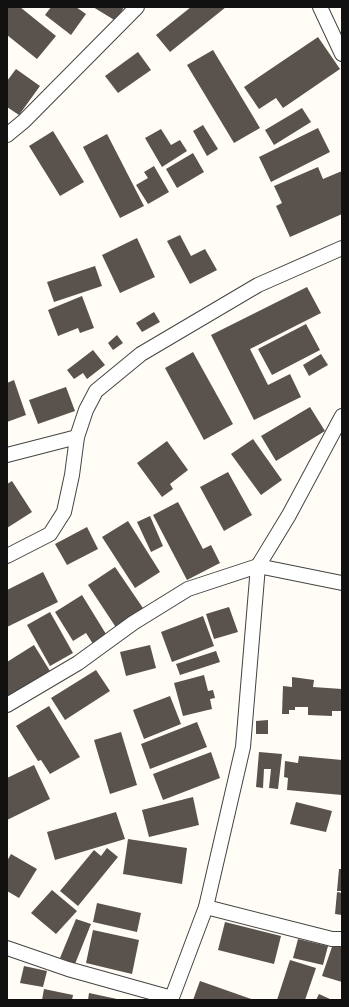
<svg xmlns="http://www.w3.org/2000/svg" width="349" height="1007" font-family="Georgia,serif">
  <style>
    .building { fill: #5a524d }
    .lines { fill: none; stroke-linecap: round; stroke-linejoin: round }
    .street-casing { stroke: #444; stroke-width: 16 }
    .street { stroke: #fff; stroke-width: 14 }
  </style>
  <rect width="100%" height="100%" fill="#fffdf5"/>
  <!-- building -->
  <g class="building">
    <polygon points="7,7 20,7 56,36 37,59 7,35"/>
    <polygon points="51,7 76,7 86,14 71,35 45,15"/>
    <polygon points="93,7 124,7 116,21"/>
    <polygon points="191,7 226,7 170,52 156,35"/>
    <polygon points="318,37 340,69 283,108 276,98 259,109 244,87"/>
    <polygon points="213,50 260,128 234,143 187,65"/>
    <polygon points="138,52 151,70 118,93 105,76"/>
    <polygon points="16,69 40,86 19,115 7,107 7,81"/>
    <polygon points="302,108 311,122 274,145 265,130"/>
    <polygon points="203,125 218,149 207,156 193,131"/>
    <polygon points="318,128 330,152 271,182 259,157"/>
    <polygon points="161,129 171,145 180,140 187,151 162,167 145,138"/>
    <polygon points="53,131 84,182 60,196 29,146"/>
    <polygon points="107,134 144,206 120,218 83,147"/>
    <polygon points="193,153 204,172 177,188 166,169"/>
    <polygon points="154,166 169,192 148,204 136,185 148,178 144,172"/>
    <polygon points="318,167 323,179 342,171 342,214 290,237 276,206 282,203 274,186"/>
    <polygon points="180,235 191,256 205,249 217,270 190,284 167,241"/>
    <polygon points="137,238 155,277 120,293 102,255"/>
    <polygon points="95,266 102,286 54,302 47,282"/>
    <polygon points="307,287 321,313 250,349 268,385 290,374 301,397 254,420 211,335"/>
    <polygon points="82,296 94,328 80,333 78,328 58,336 48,310"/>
    <polygon points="154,312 160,322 142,332 136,323"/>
    <polygon points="306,324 320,350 272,375 258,349"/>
    <polygon points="117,335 123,343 113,350 108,343"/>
    <polygon points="93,350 105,365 87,379 83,373 74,379 67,370"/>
    <polygon points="193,352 233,424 204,440 165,368"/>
    <polygon points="321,354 328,365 309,376 303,365"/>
    <polygon points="14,380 26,415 7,422 7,383"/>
    <polygon points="66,387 75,411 38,424 29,400"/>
    <polygon points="310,407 325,431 276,461 261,436"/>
    <polygon points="253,439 282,480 261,495 231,454"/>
    <polygon points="167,441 188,470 170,484 173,489 162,497 137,463"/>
    <polygon points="228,472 252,515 224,531 200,487"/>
    <polygon points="12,481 32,512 7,528 7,484"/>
    <polygon points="178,502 203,549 211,545 220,563 187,580 153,515"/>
    <polygon points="150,516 163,546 151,552 137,522"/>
    <polygon points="128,521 160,572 135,588 102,537"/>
    <polygon points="87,527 98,549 67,565 55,544"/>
    <polygon points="115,567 145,611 117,629 88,585"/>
    <polygon points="43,572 58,602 7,627 7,590"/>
    <polygon points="82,595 109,639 95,647 86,633 73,641 55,612"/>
    <polygon points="229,607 238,632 214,639 206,614"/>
    <polygon points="50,612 73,653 50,666 27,625"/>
    <polygon points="203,616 214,646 172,662 161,632"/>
    <polygon points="34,645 50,671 7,697 7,662"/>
    <polygon points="150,645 156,668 126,676 120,652"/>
    <polygon points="216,651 220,662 180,675 176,664"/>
    <polygon points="96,670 110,691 65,720 51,698"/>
    <polygon points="204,675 208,691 213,690 215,698 210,699 212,709 183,716 174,683"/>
    <polygon points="292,677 314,680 313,687 342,689 341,711 332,711 332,716 308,715 308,707 295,707 295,710 289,710 289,714 282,714 283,686 292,687"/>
    <polygon points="170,696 181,724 144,739 133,710"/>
    <polygon points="49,706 80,757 50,774 41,760 38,761 16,726"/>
    <polygon points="268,720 268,734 256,734 256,721"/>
    <polygon points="197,722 207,747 150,769 141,744"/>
    <polygon points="121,732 137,785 110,794 94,740"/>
    <polygon points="211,752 220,778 163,800 153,774"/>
    <polygon points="259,752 282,754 278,789 269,788 271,769 264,769 263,788 256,787"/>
    <polygon points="299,756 342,760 342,795 287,790 288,778 284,777 285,761 298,763"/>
    <polygon points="34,765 50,799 7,820 7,778"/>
    <polygon points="193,797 199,825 149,837 142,810"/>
    <polygon points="296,802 332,811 326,832 290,824"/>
    <polygon points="116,812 125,839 55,860 47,832"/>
    <polygon points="128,839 187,848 182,884 123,874"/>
    <polygon points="107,848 118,857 78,906 60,891 94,850 101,856"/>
    <polygon points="11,854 37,869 19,898 7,891 7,861"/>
    <polygon points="339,869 342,869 342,891 337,891"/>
    <polygon points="52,890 77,911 56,934 31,913"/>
    <polygon points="337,892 342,893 342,915 335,914"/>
    <polygon points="97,903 141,913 137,932 93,922"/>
    <polygon points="76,919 91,924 75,964 60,958"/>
    <polygon points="225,922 281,936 274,964 218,950"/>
    <polygon points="93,930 139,940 132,974 86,963"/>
    <polygon points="298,939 328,946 323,965 293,958"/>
    <polygon points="334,941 342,944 342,982 322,976"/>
    <polygon points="290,960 316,968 305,1000 277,1000"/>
    <polygon points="24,966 47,971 43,987 20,983"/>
    <polygon points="200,981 254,1000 193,1000"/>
    <polygon points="44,989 73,995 72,1000 42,1000"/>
    <polygon points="89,993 117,999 117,1000 88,1000"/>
    <polygon points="319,994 332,1000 316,1000"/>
  </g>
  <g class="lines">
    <!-- street casing -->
    <g class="street-casing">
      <g id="street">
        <polyline points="320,7 342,54"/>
        <polyline points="7,135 24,121 137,7"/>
        <polyline points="7,455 77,437"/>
        <polyline points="7,556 50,534 64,512 72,475 77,437 86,410 96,391 141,354 258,285 342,248"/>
        <polyline points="7,705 78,663 133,623 188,589 258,566 342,583"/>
        <polyline points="206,907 332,939 342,939"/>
        <polyline points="7,948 68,969 172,998"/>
        <polyline points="171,1000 206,907 243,747 258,566 289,515 342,416"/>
      </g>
    </g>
    <!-- street -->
    <use href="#street" class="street"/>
  </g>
  <!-- border -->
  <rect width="349" height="1007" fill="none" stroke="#111111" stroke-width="16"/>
</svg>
